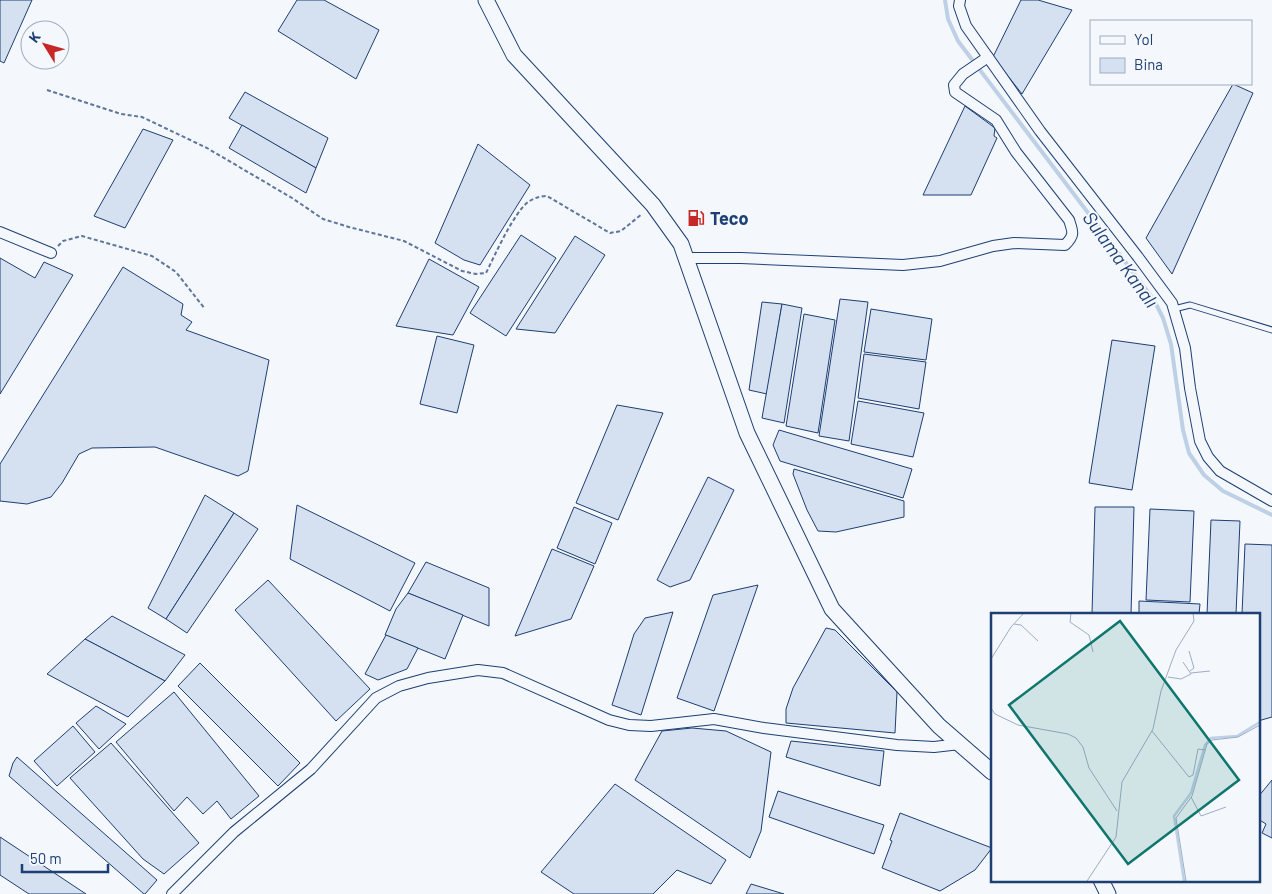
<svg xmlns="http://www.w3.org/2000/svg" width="1272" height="894" font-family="Barlow,sans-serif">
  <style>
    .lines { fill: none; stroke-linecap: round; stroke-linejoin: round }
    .stream { stroke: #bed0e5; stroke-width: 4 }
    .building { fill: #d5e0f0; stroke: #1d3f73 }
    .lane-casing { stroke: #1d3f73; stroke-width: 7 }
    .street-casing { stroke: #1d3f73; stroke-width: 12 }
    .secondary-casing { stroke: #1d3f73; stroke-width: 17 }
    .path { stroke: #5e769c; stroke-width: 2; stroke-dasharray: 4 2.5; stroke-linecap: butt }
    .lane { stroke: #f4f7fb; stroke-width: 5 }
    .street { stroke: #f4f7fb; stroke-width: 10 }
    .secondary { stroke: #f4f7fb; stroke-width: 15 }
    .labels { text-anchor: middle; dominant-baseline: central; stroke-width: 4; stroke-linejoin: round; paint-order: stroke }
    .poi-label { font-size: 18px; font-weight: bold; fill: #1d3f73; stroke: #f4f7fb; text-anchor: start }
    .water-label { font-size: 19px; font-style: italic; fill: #1d3f73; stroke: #f4f7fb }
    .inset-river { fill: none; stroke: #bed0e5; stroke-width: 2.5 }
    .inset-road { fill: none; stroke: #9eadc5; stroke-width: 1 }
    .view { fill: #0f766e; fill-opacity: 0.15; stroke: #0f766e; stroke-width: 2.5 }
    .inset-edge { fill: none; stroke: #1d3f73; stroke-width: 2.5 }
  </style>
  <rect width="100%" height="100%" fill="#f4f7fb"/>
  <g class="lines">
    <!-- stream -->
    <polyline class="stream" points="945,0 948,19 958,41 1154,300 1163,318 1171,344 1183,430 1189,453 1204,475 1223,491 1272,515"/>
  </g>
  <!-- building -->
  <g class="building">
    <polygon points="0,0 32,0 4,63 0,61"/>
    <polygon points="297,0 324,0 379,30 356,79 278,31"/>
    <polygon points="1021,0 1038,0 1072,10 1022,94 993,57"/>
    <polygon points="1233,84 1253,93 1172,274 1146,238"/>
    <polygon points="245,92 328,138 316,168 229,118"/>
    <polygon points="965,106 995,128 994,136 997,138 971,195 923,195"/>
    <polygon points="242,125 316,168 306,193 229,148"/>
    <polygon points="143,129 173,140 125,228 94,216"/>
    <polygon points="478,144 530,185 480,265 464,260 435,243"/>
    <polygon points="521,235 556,258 506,336 470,313"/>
    <polygon points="575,236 605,255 555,333 516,329"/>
    <polygon points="0,258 35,278 44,262 73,275 0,394"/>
    <polygon points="429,259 479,287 453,335 396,326"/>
    <polygon points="123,267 183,304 181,315 192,322 186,330 269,360 248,471 238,476 155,447 92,448 79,454 62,483 51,497 27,504 0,501 0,464"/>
    <polygon points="840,299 868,302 849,441 819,436"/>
    <polygon points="762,302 782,304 767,394 749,390"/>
    <polygon points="782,304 802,308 784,423 762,418"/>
    <polygon points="871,309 932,319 926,360 864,352"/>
    <polygon points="804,314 835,320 818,433 786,426"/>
    <polygon points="437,336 474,345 457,413 420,404"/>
    <polygon points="1112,340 1155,346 1132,490 1089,483"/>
    <polygon points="864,354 926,362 919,409 858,398"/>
    <polygon points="858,401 924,413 913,457 851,444"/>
    <polygon points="617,405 663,413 618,520 576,503"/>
    <polygon points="779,430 912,469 903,498 780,461 773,445"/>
    <polygon points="794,469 904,501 904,517 836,532 818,531 807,510 793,474"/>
    <polygon points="708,477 734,490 690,580 670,587 657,580"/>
    <polygon points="205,495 234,513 166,619 148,608"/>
    <polygon points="297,505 415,563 390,611 290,559"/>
    <polygon points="574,507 612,523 595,564 557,548"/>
    <polygon points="1095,507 1134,507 1131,614 1092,614"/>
    <polygon points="1150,509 1194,511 1190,602 1146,600"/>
    <polygon points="234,513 258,529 187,633 166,619"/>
    <polygon points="1211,520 1240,521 1236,614 1207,614"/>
    <polygon points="1245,544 1272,545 1272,717 1258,721 1258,614 1242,614"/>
    <polygon points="552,549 594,566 571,619 515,636"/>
    <polygon points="426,562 489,588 489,626 408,593"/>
    <polygon points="268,580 370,689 336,721 235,610"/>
    <polygon points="758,585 714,711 677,698 713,595"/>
    <polygon points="408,593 463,615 445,659 385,635 396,609"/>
    <polygon points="1139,601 1200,604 1199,614 1139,614"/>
    <polygon points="673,612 641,715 612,705 634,634 645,618"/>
    <polygon points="112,616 185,655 165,681 85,639"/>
    <polygon points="826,628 835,630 897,692 895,733 786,723 786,709 793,688"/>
    <polygon points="386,635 418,648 407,669 378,680 365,674"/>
    <polygon points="85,639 165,681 128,717 47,674"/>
    <polygon points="200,663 300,763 278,786 178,686"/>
    <polygon points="174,692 259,796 231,819 217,801 203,814 187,797 174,811 116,742"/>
    <polygon points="96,706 126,724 99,749 76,723"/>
    <polygon points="73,726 95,752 57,786 34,761"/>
    <polygon points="692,728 726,731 771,752 761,831 750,858 635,780 662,731"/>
    <polygon points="791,741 884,751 880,786 786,757"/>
    <polygon points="111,743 199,843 164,874 143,859 70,778"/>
    <polygon points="17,757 157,880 145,894 144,894 9,776 13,763"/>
    <polygon points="1272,780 1272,838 1262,833 1266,824 1258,819 1258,797"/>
    <polygon points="615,784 726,860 711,884 677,870 653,894 574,894 541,872"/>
    <polygon points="778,791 884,825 874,854 769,817"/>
    <polygon points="900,813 992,848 975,870 940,891 882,868 892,841 890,840"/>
    <polygon points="0,837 86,894 29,894 0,875"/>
    <polygon points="751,884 784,894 746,894"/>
  </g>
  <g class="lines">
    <!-- lane casing -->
    <g class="lane-casing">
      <polyline id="lane" points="1174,309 1190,305 1272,330"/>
    </g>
    <!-- street casing -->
    <g class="street-casing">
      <g id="street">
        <polyline points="960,0 959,6 966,26 1040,131 1138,257 1172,303 1185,348 1190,388 1200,441 1208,457 1220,471 1272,501"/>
        <polyline points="0,232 51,253"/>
        <path d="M686,258H741L903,265L940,261L993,246L1014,243L1065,245C1075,235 1073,232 1069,220L1016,152L996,120L955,92L954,85L963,74L988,57"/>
        <polyline points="172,894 234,832 311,769 376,698 399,686 428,678 478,670 503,673 609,720 629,725 651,726 714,719 764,728 897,745 934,747 960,744"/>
      </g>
    </g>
    <!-- secondary casing -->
    <g class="secondary-casing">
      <g id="secondary">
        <polyline points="486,0 514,55 653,205 681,244 747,433 832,609 939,726 992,772"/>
        <polyline points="1101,880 1108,894"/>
      </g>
    </g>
    <!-- path -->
    <g class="path">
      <path d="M47,90L121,114L142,117L207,148L292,198L323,219L349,227L404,241L462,271L476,274L486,273C495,255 513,214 528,202C534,198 540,196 547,196L610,233L621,231L642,214"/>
      <polyline points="58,246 63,241 82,236 152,256 176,272 205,309"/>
    </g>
    <!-- lane -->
    <use href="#lane" class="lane"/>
    <!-- street -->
    <use href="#street" class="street"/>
    <!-- secondary -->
    <use href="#secondary" class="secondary"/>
  </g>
  <!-- icons -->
  <defs>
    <g id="fuel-bare" transform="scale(1.35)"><path d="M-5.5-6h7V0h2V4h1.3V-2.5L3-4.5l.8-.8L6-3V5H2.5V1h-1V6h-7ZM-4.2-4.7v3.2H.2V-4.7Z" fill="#c62828" stroke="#f4f7fb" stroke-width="2.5" paint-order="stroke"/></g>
  </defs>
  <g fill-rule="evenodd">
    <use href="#fuel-bare" x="696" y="218"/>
  </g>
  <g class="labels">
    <!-- poi labels -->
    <g class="poi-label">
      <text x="710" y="218">Teco</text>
    </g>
    <!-- water labels -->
    <g class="water-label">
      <text transform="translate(1121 259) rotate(54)">Sulama Kanalı</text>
    </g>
  </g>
  <!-- overview -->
  <g transform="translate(991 613)">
    <rect width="269" height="269" fill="#f4f7fb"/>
    <path class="inset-river" d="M193,268L183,203L200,180L214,132L220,125L246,123L269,109"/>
    <path class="inset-road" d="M80,0L79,9L98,22L102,39M23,11L30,12L47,28M198,38L203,55L199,58M0,46L20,14L33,0M200,60L219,58M177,64L190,66L200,61L192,49M0,95L4,101L27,112L77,121L85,125L92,134L98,155L126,198M161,118L198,164L202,162L207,136L214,137M200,184L210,203L235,194M96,268L125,224L131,169L162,116L170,78L185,37L203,8L202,0M195,268L185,205L201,183L216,131L221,127L247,124L269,112"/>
    <path class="view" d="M129,8L248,167L137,251L18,92Z"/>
    <rect width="269" height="269" class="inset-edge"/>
  </g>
  <!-- legend -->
  <rect x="1090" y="20" width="162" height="65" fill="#f4f7fb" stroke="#9eadc5"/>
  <rect x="1100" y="36" width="25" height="8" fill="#f4f7fb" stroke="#9eadc5"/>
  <text x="1134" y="45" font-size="15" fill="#1d3f73">Yol</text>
  <rect x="1100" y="58" width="25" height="15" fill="#d5e0f0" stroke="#9eadc5"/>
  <text x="1134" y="70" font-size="15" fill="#1d3f73">Bina</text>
  <!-- north arrow -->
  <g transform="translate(45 45) rotate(307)"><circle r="24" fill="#f4f7fb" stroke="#9eadc5"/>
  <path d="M0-4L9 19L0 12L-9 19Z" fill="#c62828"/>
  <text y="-8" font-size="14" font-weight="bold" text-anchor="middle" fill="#1d3f73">K</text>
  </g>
  <!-- scale -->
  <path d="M22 864v8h86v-8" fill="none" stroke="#1d3f73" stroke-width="2.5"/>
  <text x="30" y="864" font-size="15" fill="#1d3f73" stroke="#f4f7fb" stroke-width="4" paint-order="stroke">50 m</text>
</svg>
